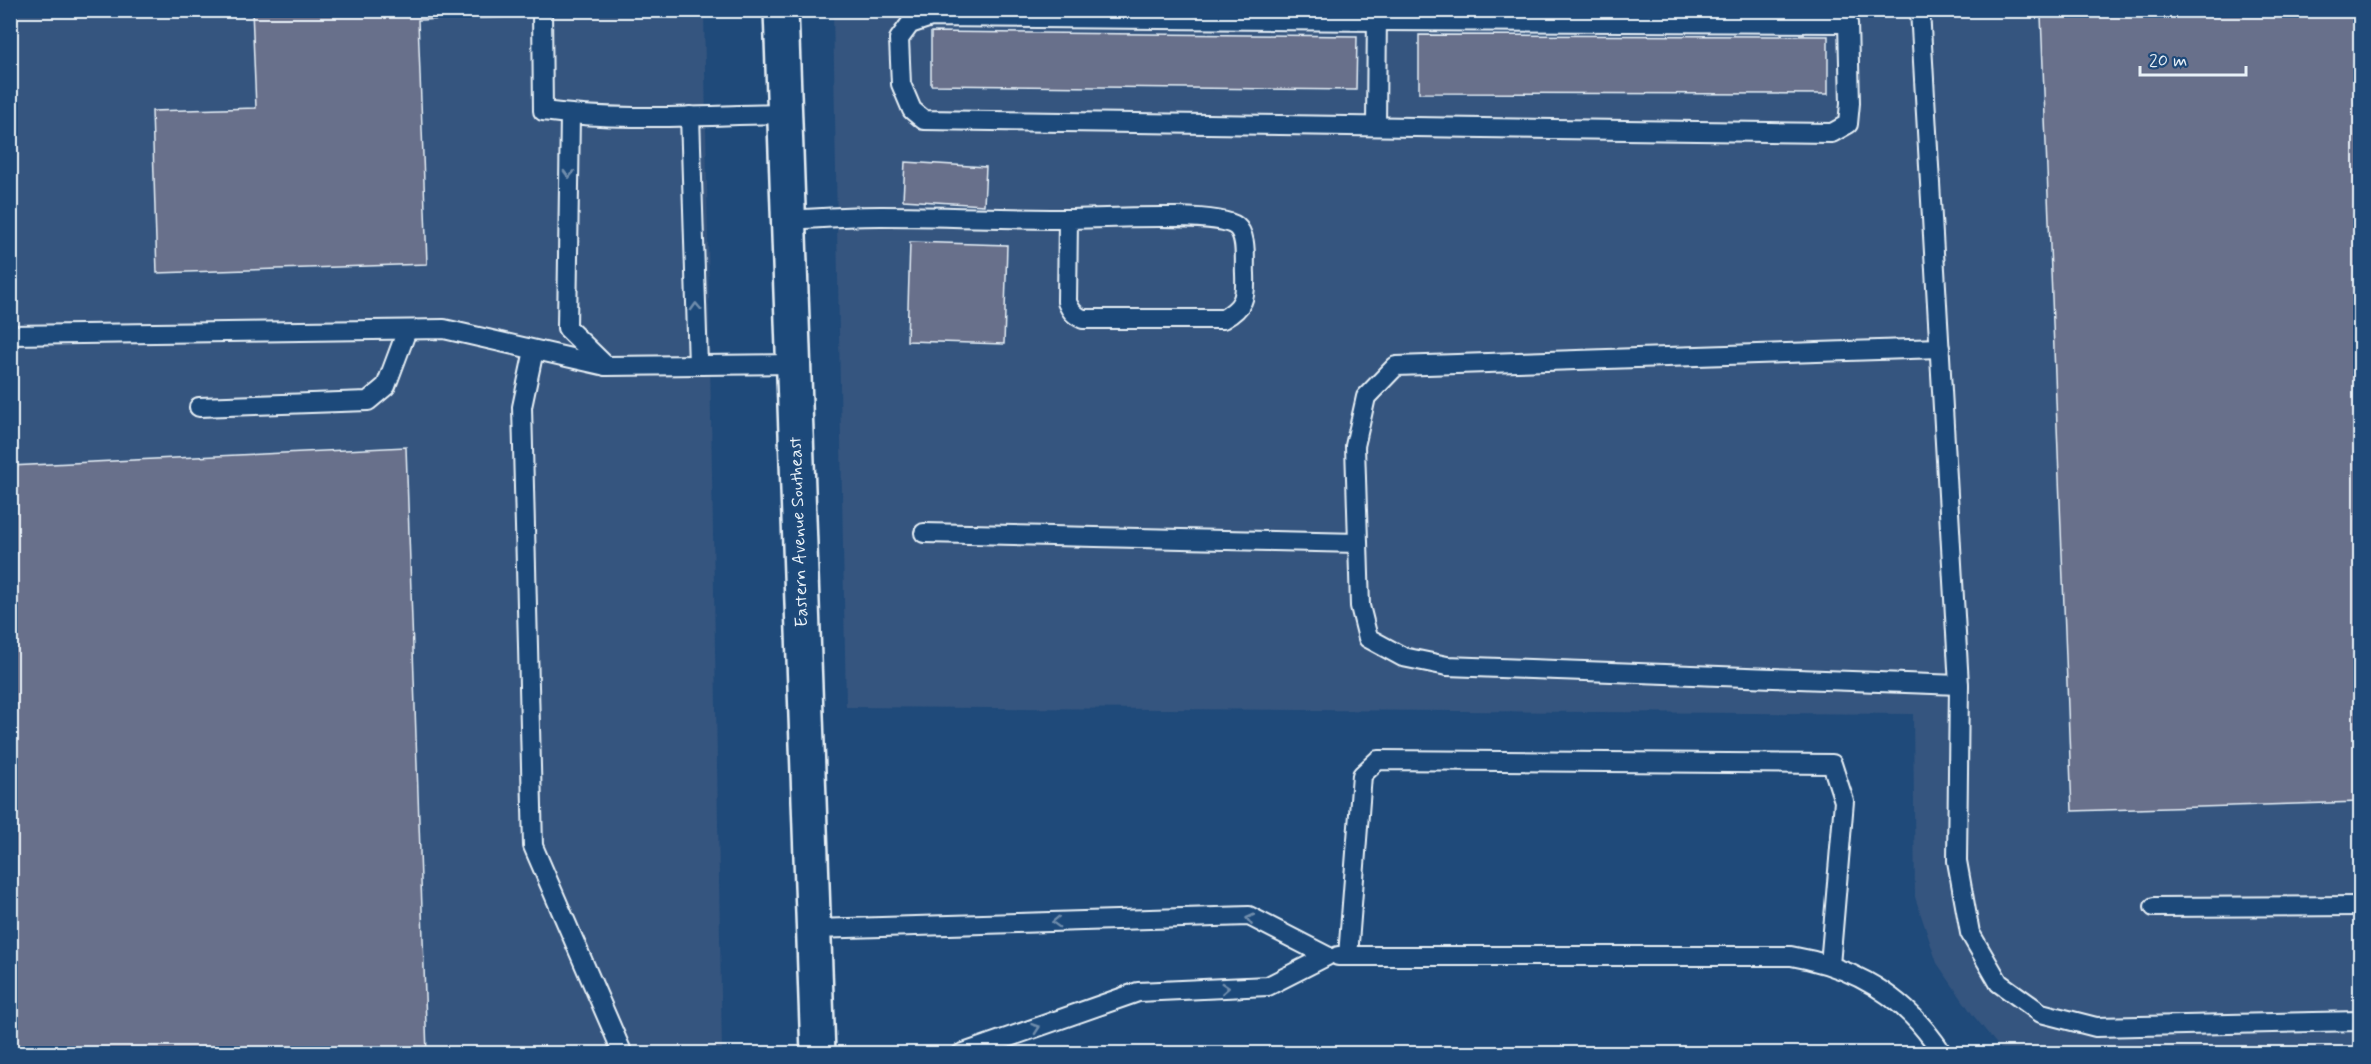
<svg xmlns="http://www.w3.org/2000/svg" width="2371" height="1064" font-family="Mynerve,sans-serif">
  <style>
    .built { fill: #35557f }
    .building { fill: #686f8b; stroke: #e8f1f8; stroke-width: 1.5 }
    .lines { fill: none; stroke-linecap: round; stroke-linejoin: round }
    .lane-casing { stroke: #e8f1f8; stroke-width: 22 }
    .secondary-casing { stroke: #e8f1f8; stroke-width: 38 }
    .lane { stroke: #1f4a7a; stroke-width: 18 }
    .secondary { stroke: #1f4a7a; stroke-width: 33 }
    .oneway { stroke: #6f8dac }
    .labels { text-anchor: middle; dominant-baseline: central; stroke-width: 6; stroke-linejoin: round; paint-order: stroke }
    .street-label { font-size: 18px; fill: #e8f1f8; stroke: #1f4a7a }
  </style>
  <rect width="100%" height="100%" fill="#1f4a7a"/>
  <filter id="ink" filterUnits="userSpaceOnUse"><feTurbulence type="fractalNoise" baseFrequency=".0167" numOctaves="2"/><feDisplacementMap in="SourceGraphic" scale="12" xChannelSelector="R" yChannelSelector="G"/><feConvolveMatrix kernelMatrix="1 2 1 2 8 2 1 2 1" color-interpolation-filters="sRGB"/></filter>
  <g filter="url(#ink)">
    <!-- built -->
    <g class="built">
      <polygon points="10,11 704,11 722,1053 11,1053"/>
      <polygon points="833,11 2360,11 2360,1053 2004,1053 1973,1015 1937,963 1915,897 1913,714 846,707"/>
    </g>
    <!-- building -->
    <g class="building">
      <polygon points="252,10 513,10 513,17 418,20 427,264 157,273 152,111 256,108"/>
      <polygon points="2018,10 2360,10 2360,802 2072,811 2041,15"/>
      <polygon points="931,32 1357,36 1356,90 931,85"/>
      <polygon points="1419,35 1828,36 1828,94 1419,93"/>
      <polygon points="905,162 986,167 984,205 903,200"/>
      <polygon points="910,242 1007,245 1004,344 907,341"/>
      <polygon points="406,447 427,1054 10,1054 10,466"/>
    </g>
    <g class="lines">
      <!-- lane casing -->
      <g class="lane-casing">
        <g id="lane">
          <path d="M542,10L543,111C623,122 705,115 785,114"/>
          <polyline points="1920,10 1959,685 1957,861 1970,933 1999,983 2041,1013 2096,1027 2360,1021"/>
          <polygon points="931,17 1377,21 1848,23 1850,103 1848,124 1832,133 924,120 912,110 901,84 899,39 910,24"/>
          <polyline points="570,115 567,328 606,366 793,364"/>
          <polyline points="690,116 698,365"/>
          <polyline points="1376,126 1377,10"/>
          <path d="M790,220C820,218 851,216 881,216C944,216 1006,219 1069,219C1099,219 1216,211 1236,226C1248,236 1244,260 1245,274C1246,298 1244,307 1223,319H1083C1074,315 1071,311 1067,302L1068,219"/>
          <polyline points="10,335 444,329 606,366"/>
          <polyline points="1940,348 1396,366 1366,397 1355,446 1360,606 1368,638 1403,657 1447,666 1959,685"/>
          <polyline points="534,350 522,407 533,846 623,1054"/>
          <polyline points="199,407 368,401 386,386 407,330"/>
          <polyline points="924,533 1358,543"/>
          <polyline points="2154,907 2360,906"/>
          <polyline points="814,929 1249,916 1327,956 1268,986 1138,992 961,1054"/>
          <path d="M1338,956H1791C1844,965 1892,989 1926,1031C1931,1038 1938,1045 1942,1054"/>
          <polyline points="1348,956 1362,775 1378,760 1832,764 1844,801 1830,965"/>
        </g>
      </g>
      <!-- secondary casing -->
      <g class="secondary-casing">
        <polyline id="secondary" points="781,10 818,1054"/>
      </g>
      <!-- lane -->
      <use href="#lane" class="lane"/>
      <!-- secondary -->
      <use href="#secondary" class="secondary"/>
    </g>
    <!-- one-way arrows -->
    <defs><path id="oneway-chevron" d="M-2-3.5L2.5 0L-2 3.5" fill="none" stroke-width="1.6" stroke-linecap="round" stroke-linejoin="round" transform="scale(1.5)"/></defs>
    <g class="oneway">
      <use href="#oneway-chevron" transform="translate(569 174) rotate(91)"/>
      <use href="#oneway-chevron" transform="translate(696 307) rotate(-92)"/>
      <use href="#oneway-chevron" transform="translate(1250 919) rotate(-166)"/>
      <use href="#oneway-chevron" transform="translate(1056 922) rotate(178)"/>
      <use href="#oneway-chevron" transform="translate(1225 988) rotate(-3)"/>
      <use href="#oneway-chevron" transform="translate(1036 1028) rotate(-19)"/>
    </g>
  </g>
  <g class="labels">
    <!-- street labels -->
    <g class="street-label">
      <text transform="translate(799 532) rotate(-92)">Eastern Avenue Southeast</text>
    </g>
  </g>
  <!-- margin -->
  <rect width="2371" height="1064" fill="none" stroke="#1f4a7a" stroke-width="36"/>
  <rect x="18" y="18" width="2335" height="1028" fill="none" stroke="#e8f1f8" stroke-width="2" filter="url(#ink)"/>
  <!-- scale -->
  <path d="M2140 66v9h106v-9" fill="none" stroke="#e8f1f8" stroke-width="3"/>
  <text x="2149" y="66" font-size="18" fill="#e8f1f8" stroke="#1f4a7a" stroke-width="4.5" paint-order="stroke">20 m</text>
</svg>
